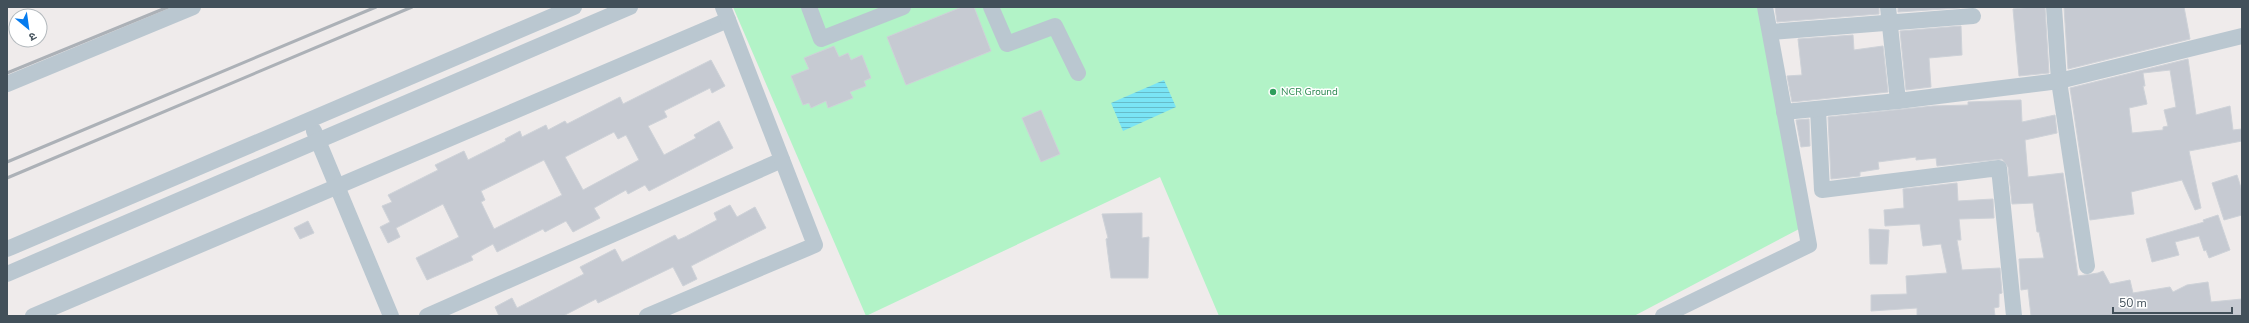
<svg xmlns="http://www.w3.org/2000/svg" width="2249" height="323" font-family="'Nunito Sans','Noto Sans Devanagari',sans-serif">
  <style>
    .park { fill: #b2f3c7 }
    .water { fill: url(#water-rules) }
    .building { fill: #c6cad2; stroke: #ced2d8; fill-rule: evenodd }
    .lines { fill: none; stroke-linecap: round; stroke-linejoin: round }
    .minor { stroke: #bac7d0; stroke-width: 16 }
    .rail { stroke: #acb1b7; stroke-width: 3 }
    .leisure-dot { fill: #2e9e5b; stroke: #fff; stroke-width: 1.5 }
    .labels { text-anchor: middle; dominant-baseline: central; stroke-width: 3; stroke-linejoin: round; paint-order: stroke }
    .leisure-label { font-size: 10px; fill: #27864d; stroke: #fff; text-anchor: start }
  </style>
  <defs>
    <pattern id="water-rules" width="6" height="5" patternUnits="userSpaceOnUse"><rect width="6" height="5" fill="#7ae4f5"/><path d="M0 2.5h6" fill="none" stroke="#66bbc9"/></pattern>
  </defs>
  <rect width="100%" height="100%" fill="#efebeb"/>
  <!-- park -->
  <polygon class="park" points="733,7 1762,7 1801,228 1634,316 1219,316 1160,177 866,316"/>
  <!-- water -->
  <polygon class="water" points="1164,80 1176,107 1123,131 1111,103"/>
  <!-- building -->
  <g class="building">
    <polygon points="962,7 974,7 991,51 906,85 887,37"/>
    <polygon points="1775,7 1879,7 1879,14 1777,22"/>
    <polygon points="1898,7 1960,7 1960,8 1898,12"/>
    <polygon points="2032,7 2045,7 2049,73 2019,76 2013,9"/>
    <polygon points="2064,7 2184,7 2190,39 2068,69"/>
    <polygon points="1961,26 1962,55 1929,58 1931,87 1906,90 1900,31"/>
    <polygon points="1853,35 1854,50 1883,46 1888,92 1792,102 1787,76 1802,75 1798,39"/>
    <polygon points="834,46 839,57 848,53 851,60 862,55 871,78 864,81 866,86 850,92 853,98 828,108 826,101 811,108 809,103 803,105 791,76 809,69 804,58"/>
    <path d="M2188,59L2196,115L2230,106L2233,130L2242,129V141L2189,151L2201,208L2195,210L2182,180L2131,192L2134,214L2090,220L2070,88ZM2170,70L2176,107L2164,110L2168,126L2163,127V130L2132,133L2129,108L2147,104L2143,86H2145L2143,73Z"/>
    <path d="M711,60L725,86L712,93L710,88L664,111L667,117L648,126L664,155L696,138L694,135L719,121L733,148L649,191L645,185L628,194L626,190L594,208L600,218L573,232L566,221L545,232L543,229L497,252L493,244L471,256L473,260L427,280L416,258L459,237L443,204L396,228L400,237L388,243L380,227L390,222L382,206L392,202L388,195L438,170L435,165L464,151L468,160L506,141L505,139L520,131L522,137L546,125L548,130L565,121L567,124L620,97L623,104ZM614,132L618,139L626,135L639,160L583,190L565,157ZM544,160L562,195L494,229L481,202L485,200L481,191Z"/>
    <polygon points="2021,100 2022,122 2055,115 2057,133 2025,140 2028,177 2063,173 2078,276 2098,273 2103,271 2110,284 2130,280 2133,293 2170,287 2173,292 2187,285 2208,282 2211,302 2242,299 2242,316 2031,316 2028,289 2021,290 2019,259 2044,258 2039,232 2037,232 2033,203 2012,204 2008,167 2002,159 1937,166 1936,158 1916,160 1916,157 1878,162 1879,169 1860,172 1860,176 1831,179 1828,117 1933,106 1968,105 1968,102"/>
    <polygon points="1041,110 1060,154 1041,162 1022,118"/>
    <polygon points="1809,119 1810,146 1801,147 1796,120"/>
    <polygon points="2237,175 2242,191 2242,215 2224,220 2212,183"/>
    <polygon points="1957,183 1958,201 1993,199 1994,218 1959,219 1961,240 1957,240 1962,270 2000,268 2002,293 1999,294 1999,307 1994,308 1995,316 1917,316 1917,308 1871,311 1871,295 1907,294 1906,276 1947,273 1941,244 1923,246 1920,224 1885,226 1884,210 1904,208 1903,189"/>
    <polygon points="730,205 737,217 755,207 766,228 691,266 697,279 683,286 673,267 598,303 596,299 563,316 499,316 495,307 512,298 517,308 584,274 580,267 615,249 622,262 675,235 678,240 685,237 717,220 714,213"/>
    <polygon points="1142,213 1142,238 1149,237 1148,278 1111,278 1106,239 1108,238 1102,214"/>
    <polygon points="2218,215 2230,250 2209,258 2206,250 2204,251 2199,236 2175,242 2179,255 2152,262 2146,239 2204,222 2203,220"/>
    <polygon points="308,221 314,233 300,239 294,228"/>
    <polygon points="1869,229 1889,230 1887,264 1870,264"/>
  </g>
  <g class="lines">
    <!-- minor -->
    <g class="minor">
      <polyline points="809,7 821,39 903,7"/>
      <polyline points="991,7 1007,44 1055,26 1078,73"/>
      <polyline points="1888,7 1898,101"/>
      <polyline points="2054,7 2059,81 2087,266"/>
      <polyline points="1770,32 1973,16"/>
      <polyline points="7,84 193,7"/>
      <polyline points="1818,109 1822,190 1999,168 2014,316"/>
      <polyline points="1784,112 1898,101 2059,81 2242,36"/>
      <polyline points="314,131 391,316"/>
      <polyline points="7,249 574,7"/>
      <polyline points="7,274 630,7"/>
      <polyline points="33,316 728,20"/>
      <polyline points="427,316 782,160"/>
      <polyline points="647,316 815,245 723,7"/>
      <polyline points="1663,316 1809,245 1765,7"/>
    </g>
    <!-- rail -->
    <g class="rail">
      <polyline points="7,73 168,7"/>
      <polyline points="7,162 376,7"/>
      <polyline points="7,178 412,7"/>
    </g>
  </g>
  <!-- markers -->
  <circle class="leisure-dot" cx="1273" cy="92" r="4"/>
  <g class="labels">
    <!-- leisure labels -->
    <g class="leisure-label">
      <text x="1281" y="92">NCR Ground</text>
    </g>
  </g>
  <!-- border -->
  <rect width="2249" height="323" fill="none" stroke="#42505a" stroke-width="16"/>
  <!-- north arrow -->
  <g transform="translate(28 28) rotate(151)"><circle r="19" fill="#ffffff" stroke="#b3b9bd"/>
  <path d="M0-3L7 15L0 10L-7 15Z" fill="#057bef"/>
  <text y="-6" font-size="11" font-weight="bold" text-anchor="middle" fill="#42505a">उ</text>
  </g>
  <!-- scale -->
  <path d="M2113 307v6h119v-6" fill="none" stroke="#42505a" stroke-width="2"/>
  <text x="2119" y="307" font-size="12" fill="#42505a" stroke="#ffffff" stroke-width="3" paint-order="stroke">50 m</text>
</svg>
